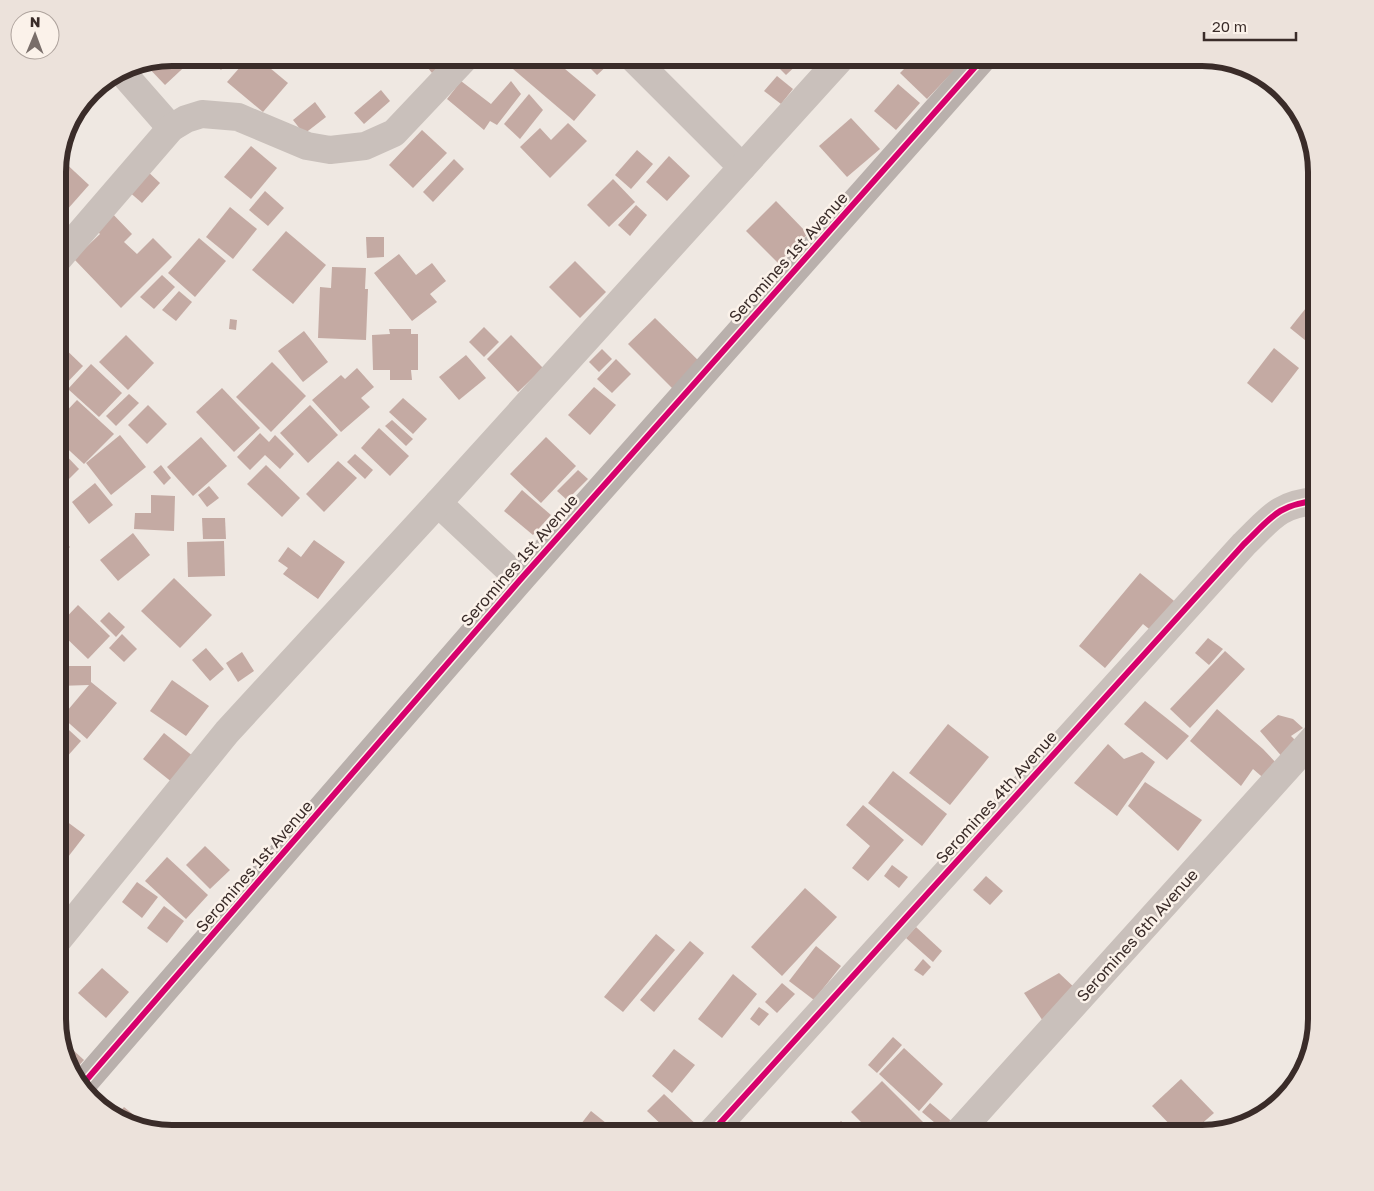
<svg xmlns="http://www.w3.org/2000/svg" width="1374" height="1191" font-family="'Golos Text',sans-serif">
  <style>
    .building { fill: #c4aaa3 }
    .lines { fill: none; stroke-linecap: round; stroke-linejoin: round }
    .street { stroke: #c9c0bb; stroke-width: 28 }
    .secondary { stroke: #b9b0ac; stroke-width: 28 }
    .cycleway-casing { stroke: #fbf2ea; stroke-width: 9 }
    .cycleway { stroke: #d6006c; stroke-width: 6 }
    .labels { text-anchor: middle; dominant-baseline: central; stroke-width: 5; stroke-linejoin: round; paint-order: stroke }
    .street-label { font-size: 16px; fill: #3a2c29; stroke: #fbf2ea }
    .rim { fill: none; stroke: #3a2c29; stroke-width: 6 }
  </style>
  <rect width="100%" height="100%" fill="#efe8e2"/>
  <!-- building -->
  <g class="building">
    <polygon points="172,57 194,58 165,85 144,63"/>
    <polygon points="208,58 233,58 221,70"/>
    <polygon points="248,58 258,58 288,83 263,112 227,82"/>
    <polygon points="420,58 450,58 432,73"/>
    <polygon points="500,58 552,58 596,95 574,121"/>
    <polygon points="562,58 607,58 611,62 597,75 581,59 571,68"/>
    <polygon points="769,58 804,58 786,75"/>
    <polygon points="915,58 966,58 927,99 900,73"/>
    <polygon points="777,76 793,89 781,104 764,91"/>
    <polygon points="461,81 491,104 511,81 521,94 497,125 490,121 484,130 447,99"/>
    <polygon points="898,84 920,103 896,130 874,111"/>
    <polygon points="381,90 390,101 364,124 354,113"/>
    <polygon points="529,94 543,110 520,139 504,124"/>
    <polygon points="315,102 326,117 304,134 293,120"/>
    <polygon points="851,118 880,149 847,177 819,146"/>
    <polygon points="568,123 587,141 550,178 520,147 540,128 551,140"/>
    <polygon points="422,130 447,153 413,188 389,165"/>
    <polygon points="251,146 277,168 251,199 224,177"/>
    <polygon points="637,150 653,164 631,189 615,175"/>
    <polygon points="669,156 690,176 667,201 646,182"/>
    <polygon points="60,158 89,185 58,220 58,164"/>
    <polygon points="454,159 464,169 433,202 423,192"/>
    <polygon points="145,169 160,183 142,203 127,190"/>
    <polygon points="613,179 635,202 609,227 587,205"/>
    <polygon points="265,191 284,208 268,226 249,210"/>
    <polygon points="776,201 808,234 778,263 746,231"/>
    <polygon points="636,205 647,215 630,236 618,225"/>
    <polygon points="230,207 257,229 233,259 206,237"/>
    <polygon points="107,208 132,234 124,242 137,254 153,238 172,257 121,308 74,259 100,234 91,224"/>
    <polygon points="286,231 326,265 293,304 252,270"/>
    <polygon points="366,237 384,237 384,257 367,258"/>
    <polygon points="199,238 226,261 195,297 168,273"/>
    <polygon points="399,254 416,275 432,263 446,281 430,294 437,302 412,321 374,273"/>
    <polygon points="575,261 606,292 580,318 549,287"/>
    <polygon points="332,267 366,268 365,289 368,289 366,340 318,338 320,287 331,288"/>
    <polygon points="162,275 175,287 154,309 140,297"/>
    <polygon points="179,291 192,302 176,321 162,310"/>
    <polygon points="1310,303 1316,309 1316,349 1290,328"/>
    <polygon points="655,318 706,368 679,395 628,344"/>
    <polygon points="230,319 237,320 236,330 229,329"/>
    <polygon points="484,327 499,342 484,357 469,342"/>
    <polygon points="389,329 411,329 411,334 418,334 418,370 411,370 412,380 390,380 390,370 373,370 372,335 390,334"/>
    <polygon points="304,331 328,362 303,382 278,351"/>
    <polygon points="126,335 154,363 128,390 99,362"/>
    <polygon points="511,335 543,368 518,392 487,359"/>
    <polygon points="58,342 83,366 58,392"/>
    <polygon points="1274,348 1299,368 1272,403 1247,383"/>
    <polygon points="602,349 612,359 599,372 589,362"/>
    <polygon points="466,355 486,378 459,400 439,377"/>
    <polygon points="616,359 631,374 612,393 597,379"/>
    <polygon points="272,362 306,396 271,432 236,397"/>
    <polygon points="91,364 122,393 99,417 68,389"/>
    <polygon points="357,368 374,387 361,398 370,407 341,432 312,400 341,375 345,379"/>
    <polygon points="594,387 616,405 590,435 568,415"/>
    <polygon points="222,388 260,428 234,452 196,412"/>
    <polygon points="129,394 139,403 116,426 106,416"/>
    <polygon points="403,398 427,419 413,434 389,412"/>
    <polygon points="77,400 114,434 84,464 58,440 58,420"/>
    <polygon points="148,405 167,424 147,444 128,425"/>
    <polygon points="310,405 338,435 308,463 280,433"/>
    <polygon points="392,420 413,439 406,446 385,426"/>
    <polygon points="379,428 409,456 390,476 361,448"/>
    <polygon points="260,433 269,442 275,435 294,454 280,469 265,455 250,470 237,457"/>
    <polygon points="120,435 146,467 111,495 86,463"/>
    <polygon points="201,437 227,466 193,496 167,467"/>
    <polygon points="546,437 576,466 541,503 510,474"/>
    <polygon points="58,447 79,469 64,484 58,478"/>
    <polygon points="355,454 373,470 365,479 347,462"/>
    <polygon points="338,461 357,478 324,512 306,494"/>
    <polygon points="161,465 171,478 164,485 153,472"/>
    <polygon points="266,465 300,498 282,517 247,484"/>
    <polygon points="578,470 588,479 567,500 557,491"/>
    <polygon points="95,483 113,505 89,524 72,502"/>
    <polygon points="209,486 219,498 207,507 198,495"/>
    <polygon points="522,490 551,515 533,535 504,511"/>
    <polygon points="151,495 175,496 174,531 134,529 135,513 151,513"/>
    <polygon points="202,518 225,518 226,539 203,539"/>
    <polygon points="133,533 150,555 118,581 100,560"/>
    <polygon points="58,535 70,547 58,559"/>
    <polygon points="314,540 345,562 318,599 283,574 288,568 278,561 288,547 301,557"/>
    <polygon points="224,541 225,576 188,577 187,542"/>
    <polygon points="1140,573 1179,605 1154,633 1143,624 1105,668 1079,646"/>
    <polygon points="174,578 212,615 180,648 141,611"/>
    <polygon points="78,605 110,636 88,659 58,630 58,626"/>
    <polygon points="109,612 125,627 116,637 100,621"/>
    <polygon points="122,634 137,649 124,662 109,648"/>
    <polygon points="58,637 69,647 58,659"/>
    <polygon points="1208,638 1223,649 1209,665 1195,653"/>
    <polygon points="206,648 224,669 210,681 192,660"/>
    <polygon points="1225,651 1245,669 1190,728 1170,709"/>
    <polygon points="242,652 254,671 238,682 226,663"/>
    <polygon points="58,666 91,666 91,682 117,703 87,739 62,717 89,685 58,686"/>
    <polygon points="172,680 209,706 186,736 150,711"/>
    <polygon points="1145,701 1189,736 1167,760 1124,724"/>
    <polygon points="1217,709 1263,749 1278,765 1267,781 1253,769 1241,786 1190,741"/>
    <polygon points="1278,715 1293,719 1303,728 1291,736 1299,744 1284,759 1260,731"/>
    <polygon points="58,720 81,741 65,759 58,753"/>
    <polygon points="948,724 989,757 950,805 909,773"/>
    <polygon points="164,733 194,757 173,783 143,759"/>
    <polygon points="1108,744 1124,759 1142,752 1155,762 1117,816 1074,783"/>
    <polygon points="893,771 947,814 922,846 868,803"/>
    <polygon points="1145,782 1202,820 1178,851 1128,806"/>
    <polygon points="863,805 904,840 868,881 852,868 870,846 846,825"/>
    <polygon points="58,815 85,835 68,857 58,849"/>
    <polygon points="205,846 230,870 210,889 186,865"/>
    <polygon points="167,857 208,895 186,919 145,881"/>
    <polygon points="892,865 908,877 899,888 884,876"/>
    <polygon points="58,873 63,877 58,883"/>
    <polygon points="986,876 1003,891 990,905 973,890"/>
    <polygon points="137,882 158,897 142,918 122,902"/>
    <polygon points="805,888 837,917 782,976 751,947"/>
    <polygon points="164,906 184,921 167,943 147,928"/>
    <polygon points="916,927 942,951 933,962 906,938"/>
    <polygon points="656,934 675,950 623,1012 604,997"/>
    <polygon points="690,941 704,953 654,1012 640,1000"/>
    <polygon points="816,946 841,966 814,1000 789,981"/>
    <polygon points="923,959 931,967 923,976 914,970"/>
    <polygon points="102,968 129,992 106,1018 78,993"/>
    <polygon points="1059,973 1078,991 1049,1030 1024,993"/>
    <polygon points="733,974 757,994 722,1038 698,1019"/>
    <polygon points="782,983 795,994 777,1013 765,1002"/>
    <polygon points="759,1007 769,1014 759,1026 750,1019"/>
    <polygon points="893,1037 902,1045 877,1073 868,1065"/>
    <polygon points="61,1039 84,1060 72,1073 69,1069"/>
    <polygon points="904,1048 943,1084 919,1111 879,1074"/>
    <polygon points="674,1049 695,1065 672,1093 652,1076"/>
    <polygon points="1181,1079 1214,1113 1191,1133 1178,1133 1152,1106"/>
    <polygon points="882,1081 934,1133 872,1133 851,1112"/>
    <polygon points="664,1094 700,1128 694,1133 660,1133 665,1128 647,1111"/>
    <polygon points="930,1103 956,1125 947,1133 922,1112"/>
    <polygon points="124,1107 151,1129 129,1125 115,1117"/>
    <polygon points="591,1111 616,1131 614,1133 574,1133"/>
    <polygon points="841,1121 854,1133 829,1133"/>
  </g>
  <g class="lines">
    <!-- street -->
    <g class="street">
      <polyline points="633,58 742,167"/>
      <polyline points="121,71 171,128"/>
      <polyline points="58,259 171,128 186,119 202,114 238,117 307,146 330,150 365,146 394,133 465,58"/>
      <polyline points="438,503 520,580"/>
      <polyline points="58,940 227,732 438,503 841,58"/>
      <path d="M711,1133L1244,544C1270,519 1278,504 1316,501"/>
      <polyline points="958,1133 1316,736"/>
    </g>
    <!-- secondary -->
    <polyline class="secondary" points="82,1085 520,580 983,58"/>
    <!-- cycleway casing -->
    <g class="cycleway-casing">
      <g id="cycleway">
        <polyline points="82,1085 520,580 983,58"/>
        <path d="M711,1133L1244,544C1270,519 1278,504 1316,501"/>
      </g>
    </g>
    <!-- cycleway -->
    <use href="#cycleway" class="cycleway"/>
  </g>
  <g class="labels">
    <!-- street labels -->
    <g class="street-label">
      <text transform="translate(788 257) rotate(-48)">Seromines 1st Avenue</text>
      <text transform="translate(519 560) rotate(-49)">Seromines 1st Avenue</text>
      <text transform="translate(996 797) rotate(-48)">Seromines 4th Avenue</text>
      <text transform="translate(254 866) rotate(-49)">Seromines 1st Avenue</text>
      <text transform="translate(1137 935) rotate(-48)">Seromines 6th Avenue</text>
    </g>
  </g>
  <!-- crop -->
  <path d="M0 0H1374V1191H0ZM172 66H1202A106 106 0 0 1 1308 172V1019A106 106 0 0 1 1202 1125H172A106 106 0 0 1 66 1019V172A106 106 0 0 1 172 66Z" fill="#ece2db" fill-rule="evenodd"/>
  <path class="rim" d="M172 66H1202A106 106 0 0 1 1308 172V1019A106 106 0 0 1 1202 1125H172A106 106 0 0 1 66 1019V172A106 106 0 0 1 172 66Z"/>
  <!-- north arrow -->
  <g transform="translate(35 35) rotate(1)"><circle r="24" fill="#fbf2ea" stroke="#aea39d"/>
  <path d="M0-4L9 19L0 12L-9 19Z" fill="#796e6a"/>
  <text y="-8" font-size="14" font-weight="bold" text-anchor="middle" fill="#3a2c29">N</text>
  </g>
  <!-- scale -->
  <path d="M1204 32v8h92v-8" fill="none" stroke="#3a2c29" stroke-width="2.5"/>
  <text x="1212" y="32" font-size="15" fill="#3a2c29" stroke="#fbf2ea" stroke-width="4" paint-order="stroke">20 m</text>
</svg>
